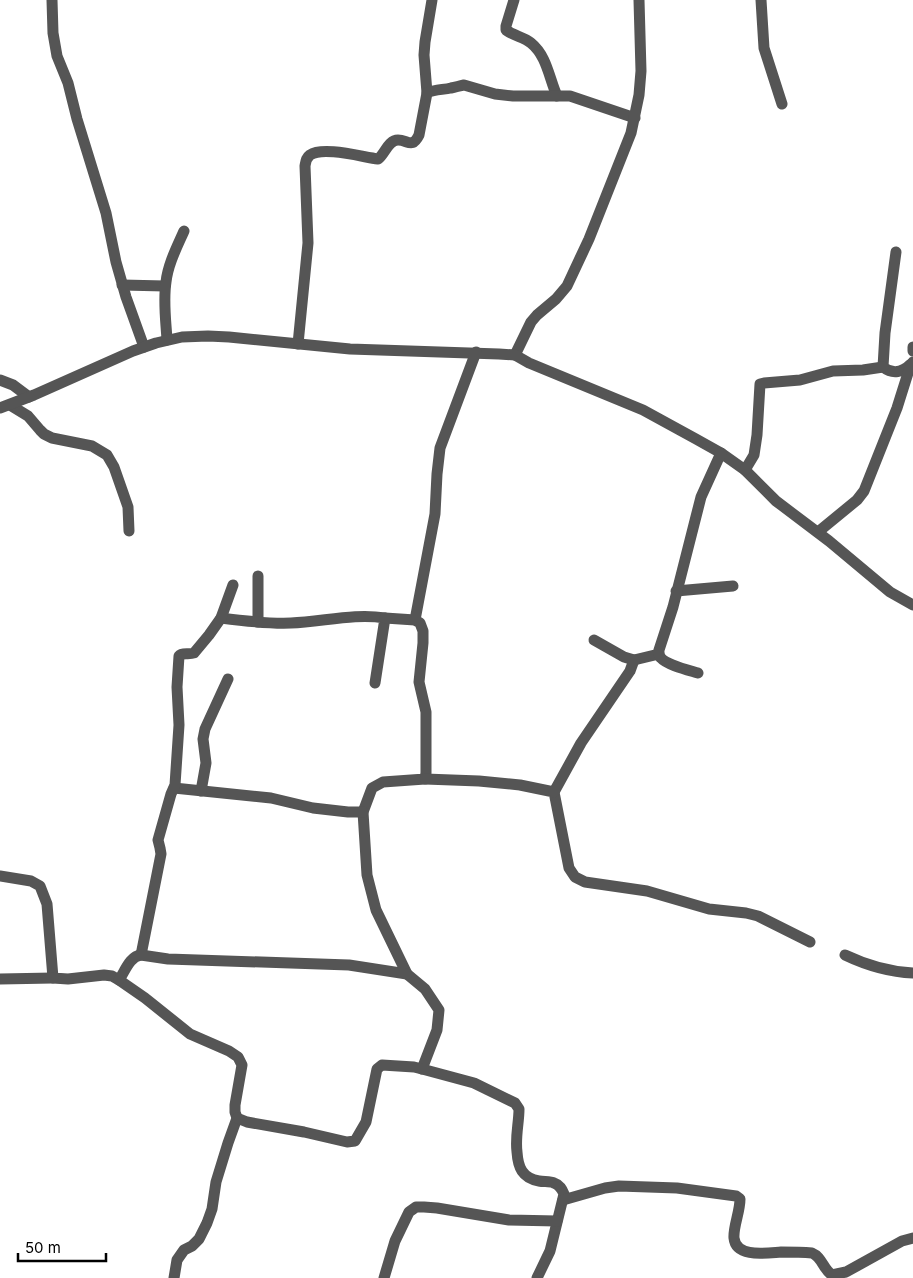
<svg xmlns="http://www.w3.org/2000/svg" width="913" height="1278" font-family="Inter,sans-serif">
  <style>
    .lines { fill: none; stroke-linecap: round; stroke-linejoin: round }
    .minor { stroke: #555; stroke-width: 11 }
  </style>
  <rect width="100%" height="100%" fill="#fff"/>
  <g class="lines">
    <!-- minor -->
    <g class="minor">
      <polyline points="52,0 53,33 57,56 68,83 77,119 106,213 116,262 126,297 144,347"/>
      <path d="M514,0L506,26V30C514,36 524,37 531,43C547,56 549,78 557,96"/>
      <polyline points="761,0 764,48 782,104"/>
      <polyline points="427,93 424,55 425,42 432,0"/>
      <path d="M896,252L885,333L883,367C893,375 903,372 911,364"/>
      <polyline points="122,285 165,286"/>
      <path d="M167,340C166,322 163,301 166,282C168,264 177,247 184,231"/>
      <path d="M298,344L308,243L305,166C306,161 306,158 310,155C323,146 362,157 378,159C385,154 388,140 398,140C408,140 412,149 419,135L427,93C435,89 443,90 451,88C456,87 459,86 464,85L495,94L513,96H570L635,118"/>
      <polyline points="913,347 913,351"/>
      <polyline points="515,355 531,322 537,315 556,299 567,286 589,239 631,133 639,95 641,71 639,0"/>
      <polyline points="0,380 13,385 29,397"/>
      <polyline points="10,405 28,416 40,430 44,434 52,438 92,446 107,455 114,467 128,507 129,531"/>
      <polyline points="0,408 34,395 133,351 156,343 182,337 208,336 229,337 350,349 499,354 515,355 529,363 643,410 696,439 721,453 745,470 776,501 829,541 890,592 913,605"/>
      <polyline points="745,470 754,455 757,435 760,384 764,383 800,380 833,371 863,370 883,367"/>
      <polyline points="818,532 857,500 864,491 897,408 909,370 913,362"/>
      <polyline points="258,576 258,622"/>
      <polyline points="676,591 733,586"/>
      <path d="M221,618C244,621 268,624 291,623C322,622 354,613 385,618L375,683"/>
      <polyline points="385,618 415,620 420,623 423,631 423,643 419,682 426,712 426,773 425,779 383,782 372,788 363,812 367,875 376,910 407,974 425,989 439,1010 437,1030 422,1069"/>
      <polyline points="415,620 435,514 437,474 440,448 476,352"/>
      <polyline points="594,640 624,657 634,660 659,654"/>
      <path d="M698,673C688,670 667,665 661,658C658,655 659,654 659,650L673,607L701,497L721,453"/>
      <polyline points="425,779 479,781 520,785 554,792 569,868 575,877 585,882 647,891 709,909 746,913 758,916 810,942"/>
      <polyline points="174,788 271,798 313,808 348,812 363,812"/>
      <polyline points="201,791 206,763 203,739 205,729 228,679"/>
      <polyline points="554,792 581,743 630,671 634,660"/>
      <polyline points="0,876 31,881 40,886 47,904 53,978 68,979 104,975 112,976 119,980 145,998 190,1034 229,1051 238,1057 242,1065 235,1105 235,1112 237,1118 228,1143 216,1182 212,1209 207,1223 199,1239 192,1246 184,1250 177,1260 174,1278"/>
      <path d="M141,955L161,854L160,848L158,840L171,794L175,785L179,725L177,687L179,656C182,652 189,655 194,653L209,635L221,618L233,585"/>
      <path d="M845,955C866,965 890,972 913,973"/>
      <polyline points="0,979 53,978"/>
      <path d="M119,980C125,971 130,956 141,955L168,959L349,965L407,974"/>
      <path d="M237,1118L247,1122L304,1132L347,1142L355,1141L366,1122L377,1069L382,1065L414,1067L422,1069L474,1083L515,1103L519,1109C519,1123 515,1137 517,1152C518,1167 522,1178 539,1181C544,1182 550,1181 554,1183C560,1185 562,1189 564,1194L550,1251L537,1278"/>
      <path d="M563,1200L605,1188L619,1186L677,1188L736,1196L740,1199C740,1212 733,1227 734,1238C736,1258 766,1253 781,1252C791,1252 801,1252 812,1253C822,1257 823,1269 832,1275L846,1272L902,1241L913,1238"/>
      <polyline points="384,1278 395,1241 409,1212 416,1207 424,1207 437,1208 509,1220 557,1221"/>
    </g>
  </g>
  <!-- scale -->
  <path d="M18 1253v8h88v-8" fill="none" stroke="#000000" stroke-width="2.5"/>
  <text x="25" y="1253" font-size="15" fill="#000000" stroke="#ffffff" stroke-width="4" paint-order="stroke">50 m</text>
</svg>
